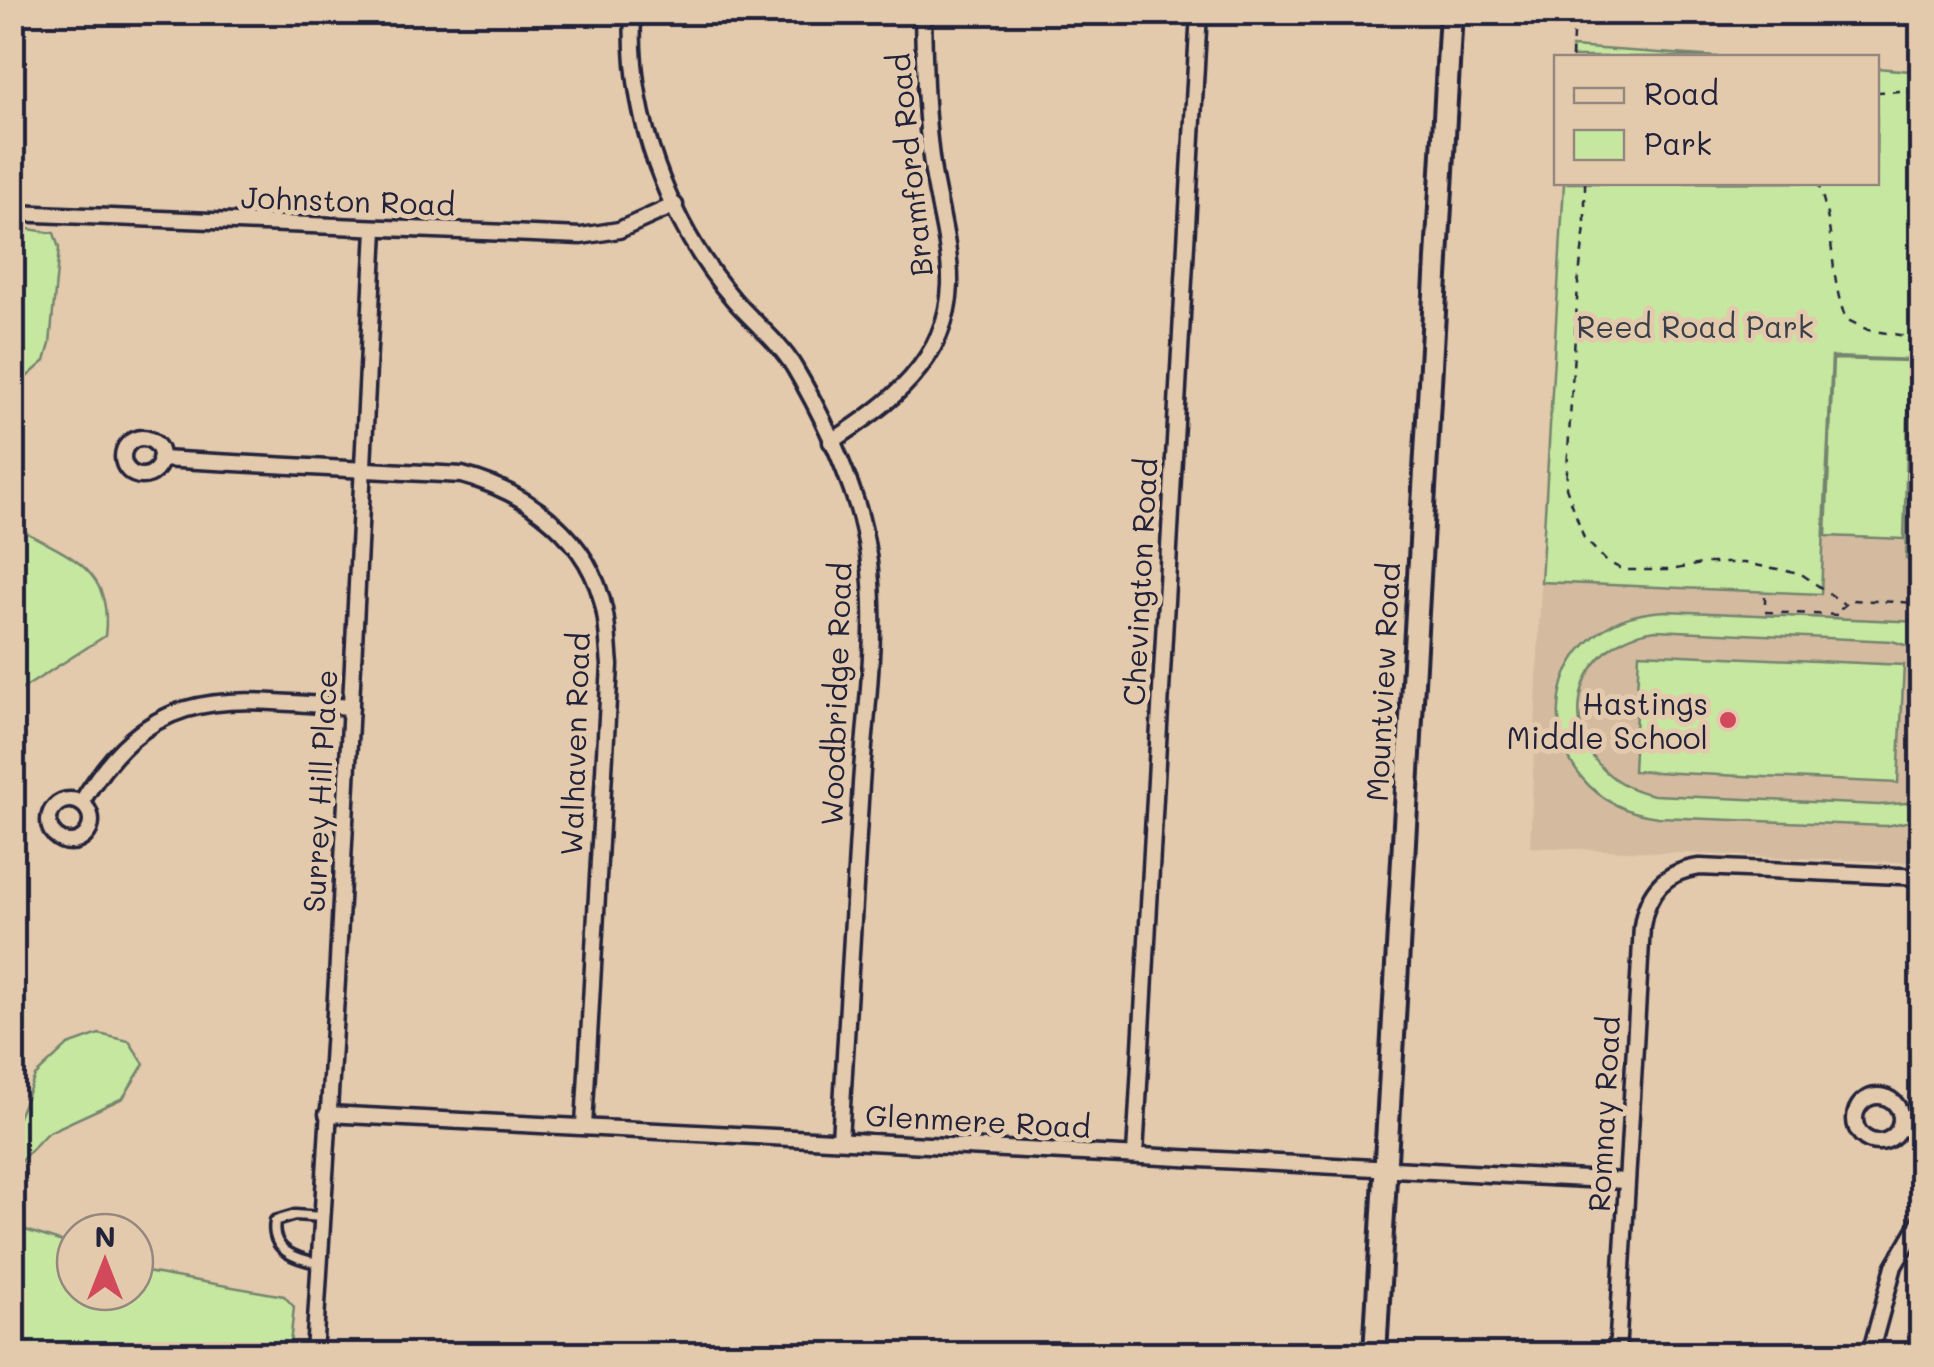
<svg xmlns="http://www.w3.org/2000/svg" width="1934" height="1367" font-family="Mali,sans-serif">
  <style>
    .built { fill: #d4bb9f }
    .green { fill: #c5e7a0; stroke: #74846e; stroke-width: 2.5 }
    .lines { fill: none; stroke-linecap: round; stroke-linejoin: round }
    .lane-casing { stroke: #22223b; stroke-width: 15 }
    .street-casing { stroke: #22223b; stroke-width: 21 }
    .secondary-casing { stroke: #22223b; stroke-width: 28 }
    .path { stroke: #22223b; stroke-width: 2.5; stroke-dasharray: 8 8; stroke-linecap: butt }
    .lane { stroke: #e4caac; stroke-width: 8 }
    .street { stroke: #e4caac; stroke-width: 14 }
    .secondary { stroke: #e4caac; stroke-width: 20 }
    .poi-dot { fill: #d1495b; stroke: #e4caac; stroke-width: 4 }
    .labels { text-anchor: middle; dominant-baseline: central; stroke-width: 10; stroke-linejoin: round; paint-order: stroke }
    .street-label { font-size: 30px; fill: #22223b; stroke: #e4caac }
    .park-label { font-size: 30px; fill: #3a404a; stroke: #e4caac }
    .poi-label { font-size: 30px; fill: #22223b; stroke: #e4caac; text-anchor: end }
  </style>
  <rect width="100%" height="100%" fill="#e4caac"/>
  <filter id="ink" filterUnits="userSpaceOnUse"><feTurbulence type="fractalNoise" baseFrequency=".01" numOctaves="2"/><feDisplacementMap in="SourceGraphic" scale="20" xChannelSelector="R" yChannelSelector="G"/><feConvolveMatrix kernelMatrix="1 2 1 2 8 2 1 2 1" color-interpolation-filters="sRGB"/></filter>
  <g filter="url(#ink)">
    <!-- built -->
    <polygon class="built" points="1831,357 1913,359 1906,558 1921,560 1921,863 1530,847 1541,582 1820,594"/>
    <!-- green -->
    <g class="green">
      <polygon points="1572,47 1718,57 1572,57"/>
      <polygon points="1877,68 1921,72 1921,581 1917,581 1918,560 1906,559 1913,360 1832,357 1821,594 1541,582 1564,183 1876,182"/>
      <polygon points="22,228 54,233 59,248 50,344 45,361 13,389 13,237"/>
      <polygon points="1833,359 1910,361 1904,539 1826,536"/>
      <path d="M13,525C65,556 114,565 105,636L13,695Z"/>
      <path d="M1666,611L1921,622V650L1892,641L1656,630C1555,644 1553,775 1654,795L1879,805L1906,803L1921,797V819L1886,826L1658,817C1522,800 1527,616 1666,611Z"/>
      <polygon points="1639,653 1904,665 1898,783 1633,771"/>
      <polygon points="99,1034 129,1041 144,1064 123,1098 47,1133 19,1163 13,1178 13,1129 35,1076 68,1045"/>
      <polygon points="13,1226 75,1246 75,1292 135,1292 135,1270 284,1296 294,1307 289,1354 13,1354"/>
    </g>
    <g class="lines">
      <!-- lane casing -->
      <g class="lane-casing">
        <path id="lane" d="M319,1263C295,1259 270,1250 275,1221L295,1215L322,1217"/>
      </g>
      <!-- street casing -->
      <g class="street-casing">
        <g id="street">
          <path d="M633,12C628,114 667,222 734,300C753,322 779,342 794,367C819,409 842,459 857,505C885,594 867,694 861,784C853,903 847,1022 840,1140"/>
          <polyline points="12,213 581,236 619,230 675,205"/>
          <circle cx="142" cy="457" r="19"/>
          <path d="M831,442C889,404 947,362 950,285C951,248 939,209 933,172C925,119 924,66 923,12"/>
          <path d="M160,459L462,475C528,492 590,539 604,609C608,627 608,646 610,665L584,1126"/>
          <circle cx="70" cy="821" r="21"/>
          <path d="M81,803C154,681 227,699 351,707"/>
          <circle cx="1878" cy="1119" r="23"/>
          <polyline points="327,1114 1626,1181"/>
          <polyline points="1900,1126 1922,1135"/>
          <polyline points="1135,1155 1199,12"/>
          <polyline points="314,1354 337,980 375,229"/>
          <path d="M1617,1354L1642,926C1647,892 1665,871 1700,867L1922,877"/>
          <polyline points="1870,1354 1894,1266 1922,1218"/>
        </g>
      </g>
      <!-- secondary casing -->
      <g class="secondary-casing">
        <polyline id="secondary" points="1375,1354 1451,12"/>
      </g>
      <!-- path -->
      <g class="path">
        <polyline points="1572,58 1574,12"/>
        <polyline points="1876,92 1902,91 1922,95"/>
        <polyline points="1585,182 1585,227 1578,284 1566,487 1584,538 1607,562 1624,570 1671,570 1706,563 1744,563 1800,573 1844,604"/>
        <path d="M1817,182C1836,225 1828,276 1846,319L1868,330L1905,336L1922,358"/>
        <polyline points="1908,339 1922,329"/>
        <polyline points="1765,596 1765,612 1839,615 1840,609 1851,600 1922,603"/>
        <polyline points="1914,602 1922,381"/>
      </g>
      <!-- lane -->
      <use href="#lane" class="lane"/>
      <!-- street -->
      <use href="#street" class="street"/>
      <!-- secondary -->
      <use href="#secondary" class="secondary"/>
    </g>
  </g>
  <!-- markers -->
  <circle class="poi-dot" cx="1728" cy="720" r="10"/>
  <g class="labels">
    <!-- street labels -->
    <g class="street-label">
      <text transform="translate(909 165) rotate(-96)">Bramford Road</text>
      <text transform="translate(348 200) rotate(2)">Johnston Road</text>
      <text transform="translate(1139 582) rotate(-87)">Chevington Road</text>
      <text transform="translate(1382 682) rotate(-87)">Mountview Road</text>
      <text transform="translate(835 694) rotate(-88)">Woodbridge Road</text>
      <text transform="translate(574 744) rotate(-88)">Walhaven Road</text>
      <text transform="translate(319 791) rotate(-87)">Surrey Hill Place</text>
      <text transform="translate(1603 1114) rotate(-87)">Romnay Road</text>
      <text transform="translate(978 1120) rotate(3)">Glenmere Road</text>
    </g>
    <!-- park labels -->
    <g class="park-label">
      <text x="1695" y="326">Reed Road Park</text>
    </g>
    <!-- poi labels -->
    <g class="poi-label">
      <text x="1708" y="703">Hastings<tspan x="1708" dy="34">Middle School</tspan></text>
    </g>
  </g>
  <!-- margin -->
  <rect width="1934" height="1367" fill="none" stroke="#e4caac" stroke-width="50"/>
  <rect x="25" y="25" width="1884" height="1317" fill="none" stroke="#22223b" stroke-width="4" filter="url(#ink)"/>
  <!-- legend -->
  <rect x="1554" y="55" width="325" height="130" fill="#e4caac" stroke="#96877f" stroke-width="2.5"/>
  <rect x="1574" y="88" width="50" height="15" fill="#e4caac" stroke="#96877f" stroke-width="2.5"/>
  <text x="1644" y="105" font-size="30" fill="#22223b">Road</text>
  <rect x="1574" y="130" width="50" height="30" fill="#c5e7a0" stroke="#96877f" stroke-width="2.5"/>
  <text x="1644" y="155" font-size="30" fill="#22223b">Park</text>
  <!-- north arrow -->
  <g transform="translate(105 1262)"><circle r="48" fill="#e4caac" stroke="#96877f" stroke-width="2.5"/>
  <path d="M0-8L18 38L0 25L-18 38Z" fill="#d1495b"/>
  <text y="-15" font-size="28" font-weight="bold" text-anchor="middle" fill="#22223b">N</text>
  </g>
</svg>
